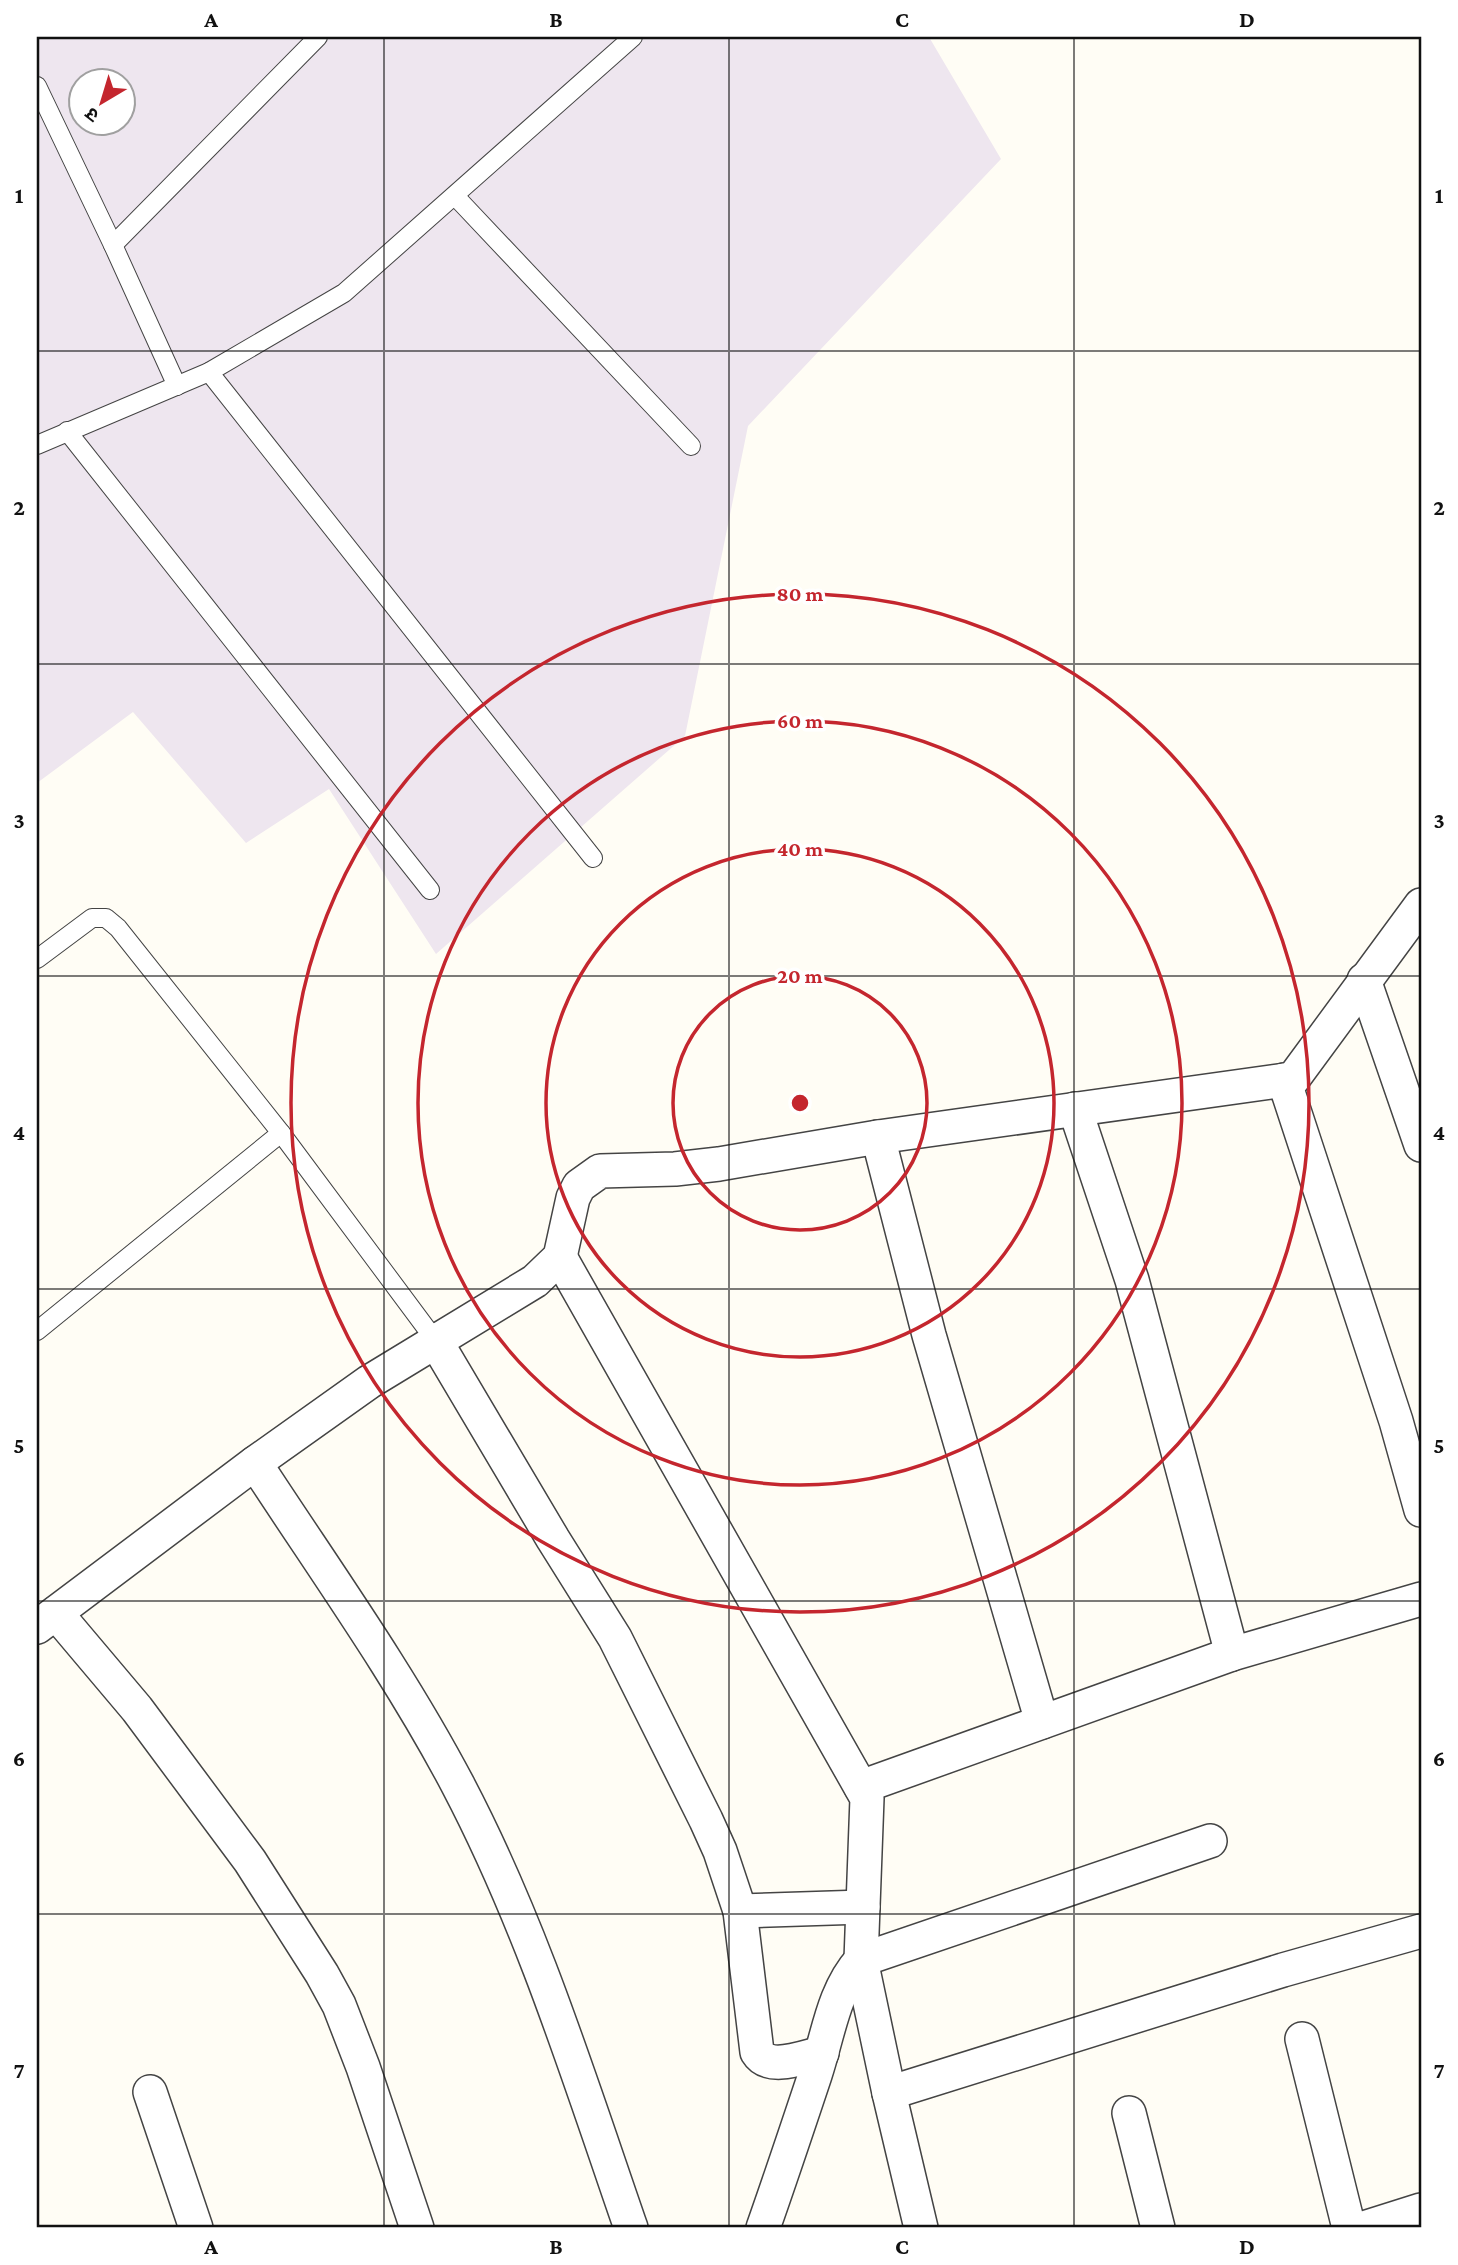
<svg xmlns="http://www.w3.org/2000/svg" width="1458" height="2265" font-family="'Crimson Pro','Noto Sans Devanagari',serif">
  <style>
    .industrial { fill: #eee6ef; fill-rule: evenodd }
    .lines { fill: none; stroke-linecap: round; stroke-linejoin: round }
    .lane-casing { stroke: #444; stroke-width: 20 }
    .street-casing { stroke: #444; stroke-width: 36 }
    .lane { stroke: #fff; stroke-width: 18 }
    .street { stroke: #fff; stroke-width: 33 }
    .grid { fill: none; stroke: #111; stroke-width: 2; stroke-opacity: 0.55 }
    .ring { fill: none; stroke: #c4262e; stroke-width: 3.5 }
    .centre { fill: #c4262e; stroke: #fff; stroke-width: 3.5 }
    .ring-label { font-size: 21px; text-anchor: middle; font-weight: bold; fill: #c4262e; stroke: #fff; stroke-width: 7; stroke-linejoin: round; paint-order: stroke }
    .neatline { fill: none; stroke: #111; stroke-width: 2.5 }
    .grid-label { font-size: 23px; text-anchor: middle; font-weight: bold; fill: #111 }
  </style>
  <rect width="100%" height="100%" fill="#fffdf5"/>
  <!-- industrial -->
  <path class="industrial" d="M37,37H929L1001,159L748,426L685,736L436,954L329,789L246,843L133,712L37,783ZM80,80H122V122H80Z"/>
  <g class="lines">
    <!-- lane casing -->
    <g class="lane-casing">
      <g id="lane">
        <polyline points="37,86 113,245 177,386"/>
        <polyline points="455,196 691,446"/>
        <polyline points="113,245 318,37"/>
        <polyline points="209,372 593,858"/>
        <polyline points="67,431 430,890"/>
        <polyline points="37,445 209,372 344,293 633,37"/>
        <polyline points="37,959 92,918 106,918 118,928 281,1133 435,1340"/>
        <polyline points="37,1331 281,1133"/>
      </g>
    </g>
    <!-- street casing -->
    <g class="street-casing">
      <g id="street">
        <polyline points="1364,980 1421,1145"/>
        <polyline points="1284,1080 1396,1421 1421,1510"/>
        <polyline points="1075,1109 1132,1280 1232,1654"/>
        <polyline points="878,1137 929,1335 1042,1722"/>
        <polyline points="560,1257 867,1798 861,1960 889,2093 921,2228"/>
        <path d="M435,1340L553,1539L615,1638L706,1820L720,1851L740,1911L757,2052C769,2072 804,2057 822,2053"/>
        <path d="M255,1463C324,1569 399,1673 458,1785C532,1926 579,2078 631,2228"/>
        <polyline points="56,1613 137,1709 250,1861 322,1974 339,2005 363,2067 417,2228"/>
        <polyline points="37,1627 255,1463 369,1382 535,1281 560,1257 573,1198 579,1186 600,1171 675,1169 719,1164 878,1137 1293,1079 1421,905"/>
        <polyline points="861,1787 1232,1654 1421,1599"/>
        <polyline points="740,1911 863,1907"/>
        <polyline points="1302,2039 1349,2228"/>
        <polyline points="150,2092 196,2228"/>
        <polyline points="889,2093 1283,1970 1421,1931"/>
        <polyline points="1129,2113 1158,2228"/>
        <path d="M763,2228C781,2177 798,2126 815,2075C828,2036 833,1991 861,1960L1210,1841"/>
        <polyline points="1364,2228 1421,2210"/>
      </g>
    </g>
    <!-- lane -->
    <use href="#lane" class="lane"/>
    <!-- street -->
    <use href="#street" class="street"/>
  </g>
  <!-- grid -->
  <path class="grid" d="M384,37V2228M729,37V2228M1074,37V2228M37,351H1421M37,664H1421M37,976H1421M37,1289H1421M37,1601H1421M37,1914H1421"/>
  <!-- distance rings -->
  <g class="ring">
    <circle cx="800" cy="1103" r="127"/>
    <circle cx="800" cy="1103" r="254"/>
    <circle cx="800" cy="1103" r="382"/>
    <circle cx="800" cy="1103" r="509"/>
  </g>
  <circle cx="800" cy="1103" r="10" class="centre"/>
  <g class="ring-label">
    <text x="800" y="601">80 m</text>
    <text x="800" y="728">60 m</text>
    <text x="800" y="856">40 m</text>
    <text x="800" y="983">20 m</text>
  </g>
  <!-- border -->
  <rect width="1458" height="2265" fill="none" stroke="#ffffff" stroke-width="77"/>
  <!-- north arrow -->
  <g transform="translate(102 102) rotate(218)"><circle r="33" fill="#ffffff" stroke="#a0a0a0" stroke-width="2"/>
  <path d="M0-5L12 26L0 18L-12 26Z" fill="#c4262e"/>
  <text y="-10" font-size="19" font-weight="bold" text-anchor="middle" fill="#111111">उ</text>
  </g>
  <rect x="38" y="38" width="1382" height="2188" class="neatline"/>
  <g class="grid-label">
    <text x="211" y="27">A</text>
    <text x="556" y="27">B</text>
    <text x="902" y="27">C</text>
    <text x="1247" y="27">D</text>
    <text x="19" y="203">1</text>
    <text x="1439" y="203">1</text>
    <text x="19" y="515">2</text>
    <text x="1439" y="515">2</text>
    <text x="19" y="828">3</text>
    <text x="1439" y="828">3</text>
    <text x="19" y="1140">4</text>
    <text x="1439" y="1140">4</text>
    <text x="19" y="1453">5</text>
    <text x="1439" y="1453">5</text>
    <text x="19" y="1766">6</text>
    <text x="1439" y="1766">6</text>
    <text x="19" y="2078">7</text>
    <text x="1439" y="2078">7</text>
    <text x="211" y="2254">A</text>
    <text x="556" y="2254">B</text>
    <text x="902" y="2254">C</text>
    <text x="1247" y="2254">D</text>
  </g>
</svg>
